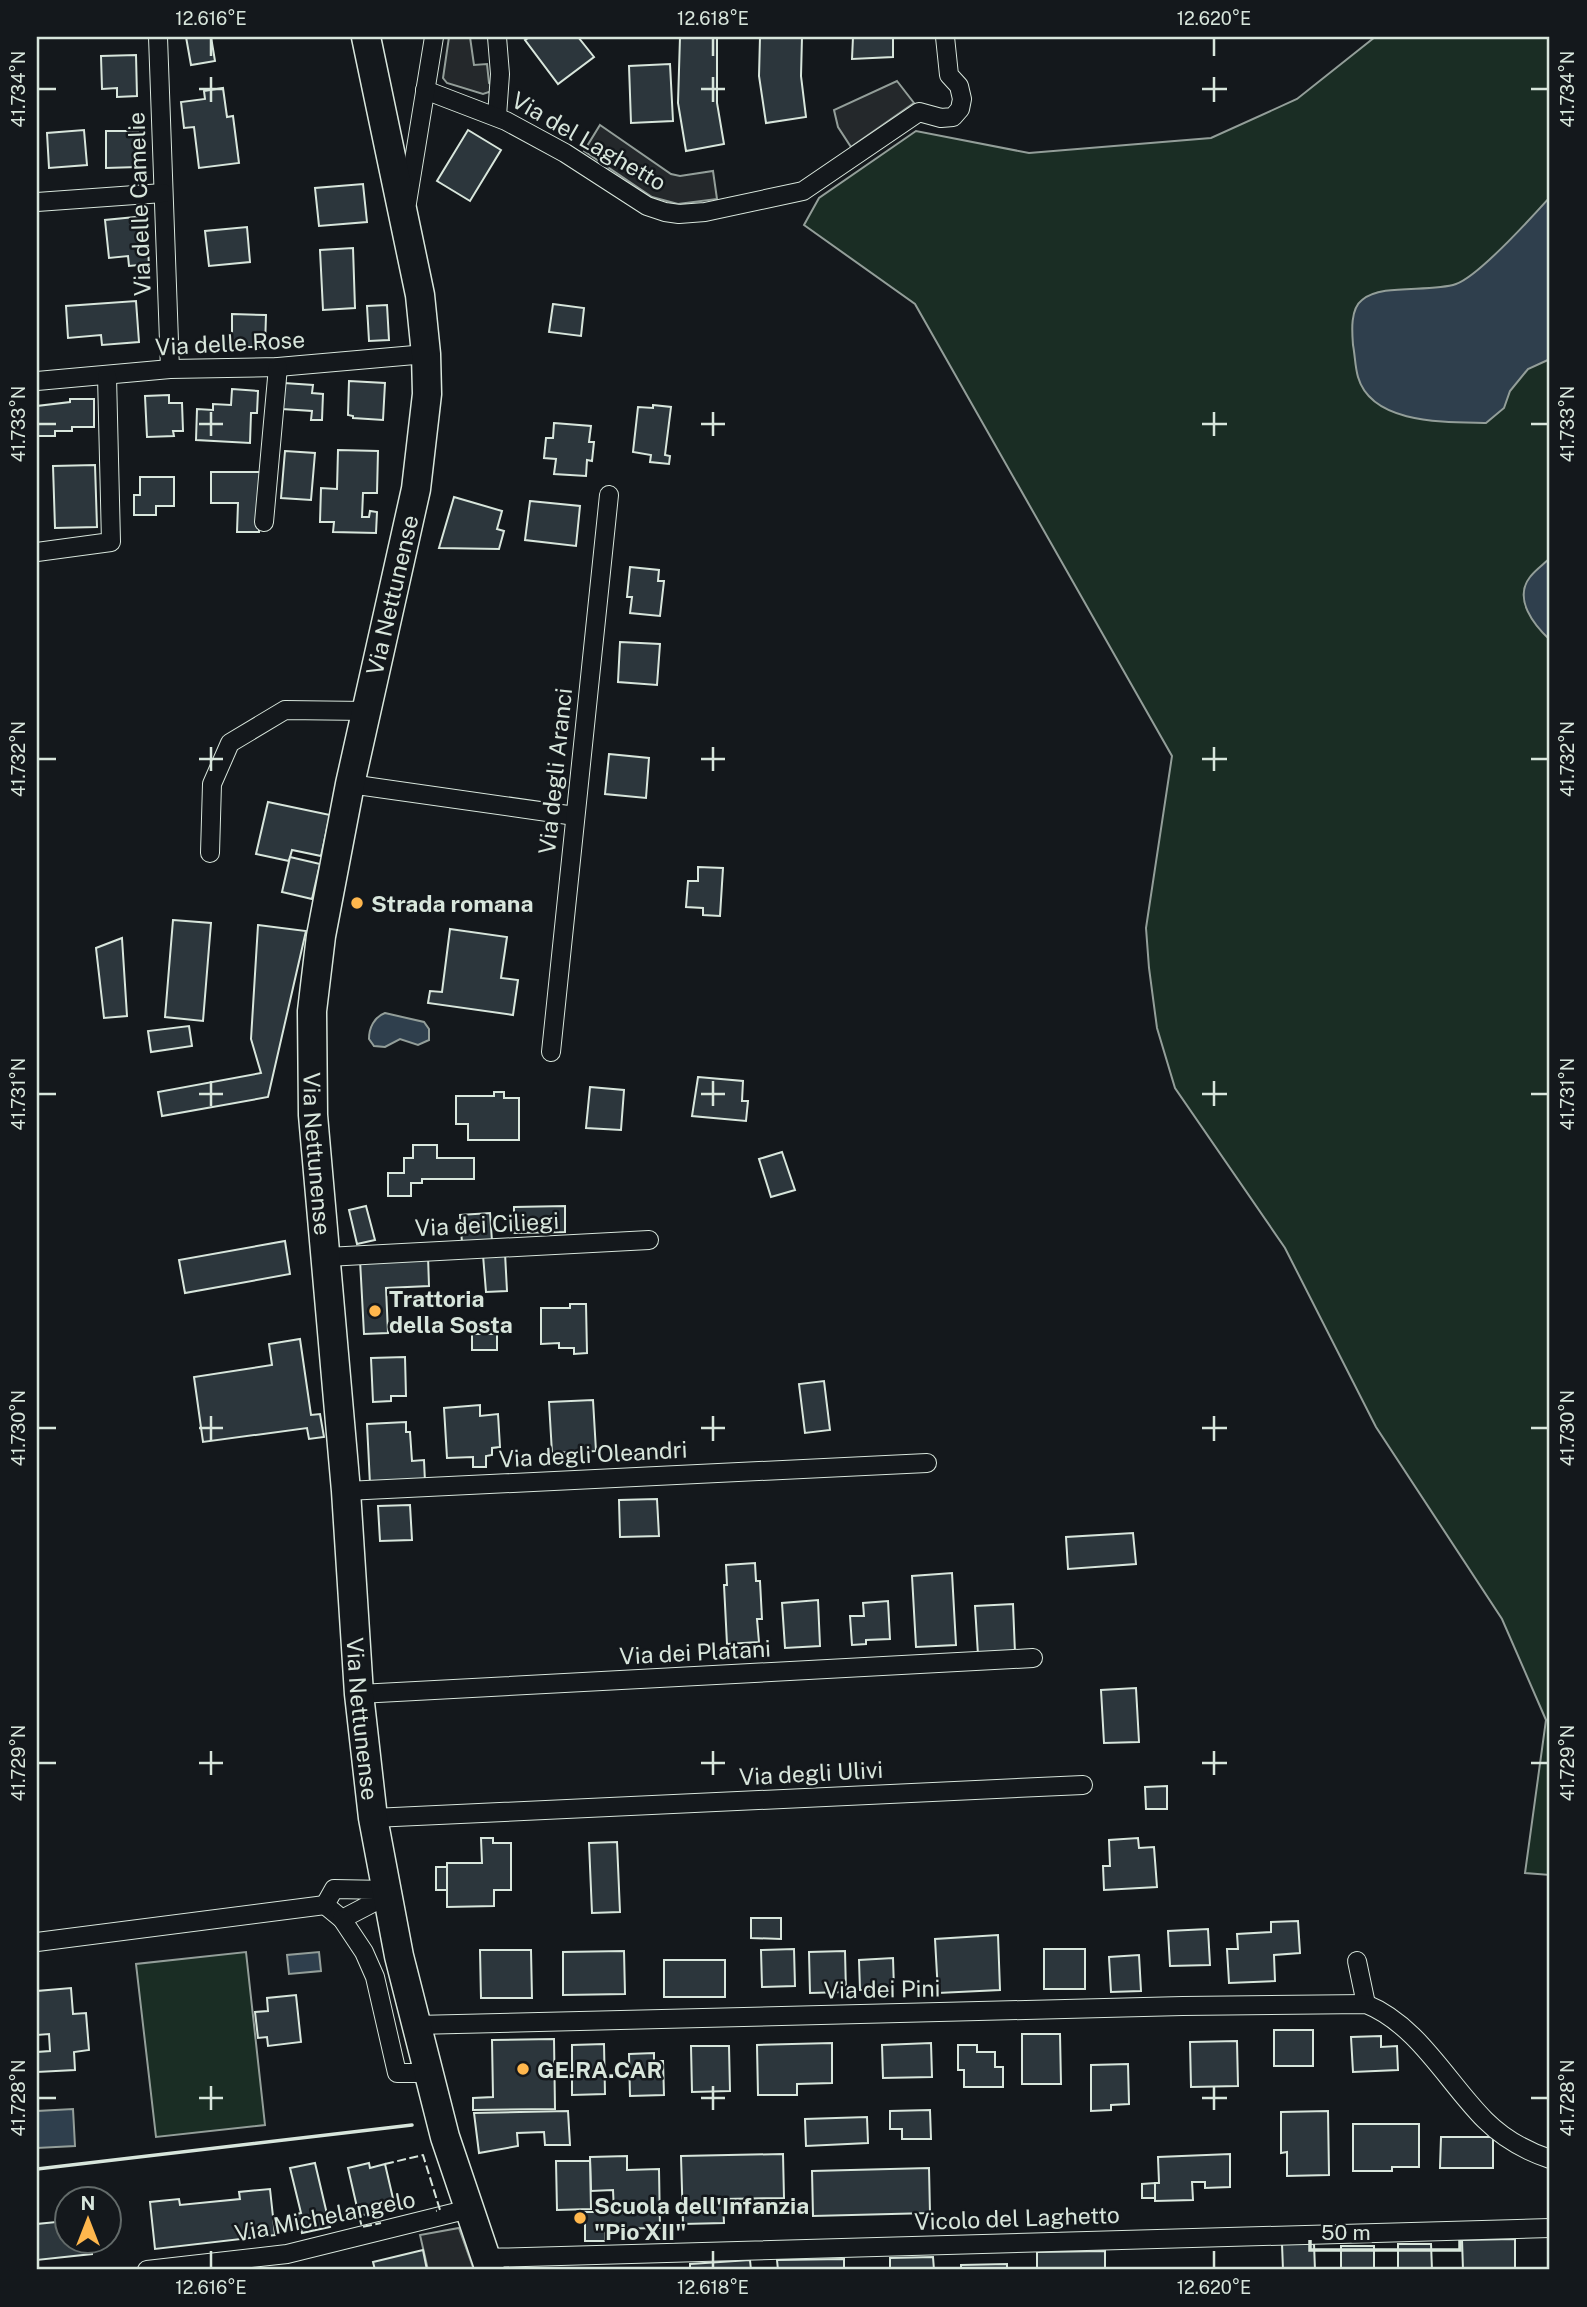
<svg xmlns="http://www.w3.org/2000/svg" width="1587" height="2307" font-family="'Public Sans',sans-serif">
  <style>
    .green { fill: #1a2d24; stroke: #939e99; stroke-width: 2 }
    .parking { fill: #24282b; stroke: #939e99; stroke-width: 2 }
    .water { fill: #2f3f4d; stroke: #939e99; stroke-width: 2 }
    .building { fill: #2c363c; stroke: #d8e6dc; stroke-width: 2 }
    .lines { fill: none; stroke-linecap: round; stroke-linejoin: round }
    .minor-casing { stroke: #d8e6dc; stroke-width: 20 }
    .primary-casing { stroke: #d8e6dc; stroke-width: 31 }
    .minor { stroke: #14181c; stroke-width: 18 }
    .primary { stroke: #14181c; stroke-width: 28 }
    .fence { stroke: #d8e6dc; stroke-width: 2; stroke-dasharray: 9 3.5; stroke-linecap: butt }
    .wall { stroke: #d8e6dc; stroke-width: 3.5 }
    .ticks { fill: none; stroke: #d8e6dc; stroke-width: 2.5 }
    .poi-dot { fill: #ffb74d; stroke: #14181c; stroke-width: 2.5 }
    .labels { text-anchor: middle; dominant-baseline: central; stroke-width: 5; stroke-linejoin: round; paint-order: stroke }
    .street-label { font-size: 23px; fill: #d8e6dc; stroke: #14181c }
    .poi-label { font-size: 23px; font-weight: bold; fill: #d8e6dc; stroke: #14181c; text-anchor: start }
    .neatline { fill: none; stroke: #d8e6dc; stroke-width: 2.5 }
    .ticks-label { font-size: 18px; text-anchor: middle; fill: #d8e6dc }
  </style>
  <rect width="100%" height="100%" fill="#14181c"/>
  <!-- green -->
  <g class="green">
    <polygon points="1375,37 1550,37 1550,1875 1525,1873 1546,1720 1502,1619 1376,1427 1285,1248 1175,1088 1157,1028 1149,968 1146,928 1172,756 915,304 804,225 819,198 916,131 1029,153 1211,138 1297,99"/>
    <polygon points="246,1952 265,2125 156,2137 136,1964"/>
  </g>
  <!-- parking -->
  <g class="parking">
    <polygon points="449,37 470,37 474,65 487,64 489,83 493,86 492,91 483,94 447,83 443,78"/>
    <polygon points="897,81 914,103 851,147 838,127 834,110"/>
    <polygon points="600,125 671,174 680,176 713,171 717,199 678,204 652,197 584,151"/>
    <polygon points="459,2228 474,2270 428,2270 420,2235"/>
  </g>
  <!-- water -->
  <g class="water">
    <path d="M1550,197V359L1528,369L1510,391L1504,408L1486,423C1447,422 1372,425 1358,377C1355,367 1355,355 1353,345C1352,332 1350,309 1362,300C1382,283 1430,293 1456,284C1479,276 1532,217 1550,197Z"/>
    <path d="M1550,558V640C1534,625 1513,599 1530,577C1535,570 1544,564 1550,558Z"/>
    <path d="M385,1013L424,1022L429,1029V1040L418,1045L400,1039L385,1047L374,1046L369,1039C369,1028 374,1017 385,1013Z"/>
    <polygon points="319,1952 321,1971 289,1974 287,1955"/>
    <polygon points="73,2109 75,2146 37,2148 37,2111"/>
  </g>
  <!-- building -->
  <g class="building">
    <polygon points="186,37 211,37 215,61 191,65"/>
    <polygon points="530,37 578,37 594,57 558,84 525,40"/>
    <polygon points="680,37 717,37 717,103 724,144 686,151 678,103"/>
    <polygon points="760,37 802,37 801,76 806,117 766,123 759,76"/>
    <polygon points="853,37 893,37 893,57 852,59"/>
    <polygon points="136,55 137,96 117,97 117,88 102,89 101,56"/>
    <polygon points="670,64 673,121 631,123 629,66"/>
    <polygon points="223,88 227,117 233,116 239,163 199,168 194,127 184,128 181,102 205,99 204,91"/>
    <polygon points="84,130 87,165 49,168 47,133"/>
    <polygon points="468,130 501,150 470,201 437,181"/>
    <polygon points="106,131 138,131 138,167 106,168"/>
    <polygon points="363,184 367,222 319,226 315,188"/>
    <polygon points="145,216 149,264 129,266 128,256 109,258 105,220"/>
    <polygon points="247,227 250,262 209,266 205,231"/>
    <polygon points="353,248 355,308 323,310 320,250"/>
    <polygon points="136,301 139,342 102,345 101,335 68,338 66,306"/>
    <polygon points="553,304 584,308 581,336 549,332"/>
    <polygon points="387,305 389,340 369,341 367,306"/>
    <polygon points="232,314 266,315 265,347 232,347"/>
    <polygon points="349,381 385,383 383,420 353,418 353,416 348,415"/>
    <polygon points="284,383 313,385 312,393 323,394 322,420 311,420 312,411 282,409"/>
    <polygon points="232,389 258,391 257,413 251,413 250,443 196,440 197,409 213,410 213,404 231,405"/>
    <polygon points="169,395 169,403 182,403 183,431 173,431 174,436 147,437 145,396"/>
    <polygon points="70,399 94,399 94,427 72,427 72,431 55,431 55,436 37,436 37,406 70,402"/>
    <polygon points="653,405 671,407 665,455 670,456 669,464 650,462 651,455 633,452 638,407 653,408"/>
    <polygon points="554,423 591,426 589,442 594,442 592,461 587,460 586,476 554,474 556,459 544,458 546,438 553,438"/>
    <polygon points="338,450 378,451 377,493 363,493 362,517 369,517 370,511 377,512 376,533 333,532 334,522 320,522 321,488 337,489"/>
    <polygon points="285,451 315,453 311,500 281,498"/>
    <polygon points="95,465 97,527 55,528 53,466"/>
    <polygon points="211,472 260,472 259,532 237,532 238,503 211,503"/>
    <polygon points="140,477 174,477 174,506 156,506 156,515 134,515 134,495 140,495"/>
    <polygon points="454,497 502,511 497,529 504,531 499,549 439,548"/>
    <polygon points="530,501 580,506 576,546 525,540"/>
    <polygon points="630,567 659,570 658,581 664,581 660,616 630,613 632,597 627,597"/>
    <polygon points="620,642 660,644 657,685 618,682"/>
    <polygon points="609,754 649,758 646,798 605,794"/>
    <polygon points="268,802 330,815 321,856 292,850 289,861 256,854"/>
    <polygon points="290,857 320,864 312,899 282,892"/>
    <polygon points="698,867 723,868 720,916 703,915 703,908 686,907 688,881 698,881"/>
    <polygon points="173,920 211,923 203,1021 165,1017"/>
    <polygon points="258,925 306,931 268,1097 162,1116 158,1092 261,1073 251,1039"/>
    <polygon points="450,929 507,937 501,978 518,980 513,1015 428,1003 430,991 442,992"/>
    <polygon points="122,938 127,1016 104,1018 96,948"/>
    <polygon points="189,1026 192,1046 151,1052 148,1031"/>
    <polygon points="698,1077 743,1081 742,1101 748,1101 746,1121 692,1116"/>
    <polygon points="590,1087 624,1090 621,1130 586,1128"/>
    <polygon points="494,1092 504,1092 504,1098 519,1098 519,1140 468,1140 468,1124 456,1124 456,1096 494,1096"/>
    <polygon points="413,1145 437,1145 437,1158 474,1158 474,1179 422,1179 422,1183 411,1183 411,1196 388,1196 388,1173 404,1173 404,1158 413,1158"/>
    <polygon points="782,1152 795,1190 771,1197 759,1159"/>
    <polygon points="366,1206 375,1240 357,1244 349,1210"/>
    <polygon points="565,1206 565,1232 514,1233 514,1207"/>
    <polygon points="490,1213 492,1241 462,1243 460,1215"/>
    <polygon points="285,1241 290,1274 185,1293 179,1260"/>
    <polygon points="505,1253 507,1291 486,1292 483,1255"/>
    <polygon points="428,1256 429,1286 386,1288 388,1333 364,1334 360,1260"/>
    <polygon points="570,1304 586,1304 587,1353 574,1354 574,1348 559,1348 559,1343 541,1344 541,1308 570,1308"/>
    <rect x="472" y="1334" width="25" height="16"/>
    <polygon points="300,1339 311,1415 320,1414 324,1437 309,1439 307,1428 203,1442 194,1377 272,1365 269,1344"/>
    <polygon points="405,1357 406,1396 391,1396 391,1401 373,1402 371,1358"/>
    <polygon points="824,1381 830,1430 805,1433 799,1384"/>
    <polygon points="593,1400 596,1451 552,1453 549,1402"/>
    <polygon points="480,1405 480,1416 498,1414 500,1447 492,1448 492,1455 486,1456 486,1467 473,1467 473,1457 447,1458 444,1408"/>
    <polygon points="406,1422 406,1432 410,1432 412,1461 424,1460 425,1482 370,1484 367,1424"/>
    <polygon points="657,1499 659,1536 620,1537 619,1500"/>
    <polygon points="410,1505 412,1540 380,1541 378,1506"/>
    <polygon points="1133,1533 1136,1564 1068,1569 1066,1537"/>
    <polygon points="755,1563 756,1581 760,1581 762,1619 757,1619 759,1642 727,1644 724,1585 727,1585 726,1565"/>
    <polygon points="952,1573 956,1645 916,1647 912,1576"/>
    <polygon points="818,1600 820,1646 785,1648 782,1603"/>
    <polygon points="888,1601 890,1639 866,1640 866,1644 852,1645 850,1616 864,1616 863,1603"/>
    <polygon points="1013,1604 1015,1653 978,1655 975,1606"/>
    <polygon points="1136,1688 1139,1742 1104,1743 1101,1690"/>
    <polygon points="1167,1786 1167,1809 1146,1809 1145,1787"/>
    <polygon points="481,1838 493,1838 493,1843 511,1843 511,1890 494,1890 494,1906 447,1907 447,1863 482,1863"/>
    <polygon points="1138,1838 1139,1848 1154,1847 1157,1887 1104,1890 1103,1866 1110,1866 1109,1840"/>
    <polygon points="617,1842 620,1912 592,1913 589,1843"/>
    <rect x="436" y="1867" width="11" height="23"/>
    <polygon points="751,1918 781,1918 781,1939 751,1938"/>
    <polygon points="1298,1921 1300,1953 1274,1955 1275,1981 1229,1983 1227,1949 1238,1949 1237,1934 1271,1932 1271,1922"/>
    <polygon points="1208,1929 1210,1965 1170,1966 1168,1931"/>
    <polygon points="998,1935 1000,1990 938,1993 935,1939"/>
    <polygon points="794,1949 795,1986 762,1987 761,1950"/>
    <rect x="1044" y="1949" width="41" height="40"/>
    <polygon points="480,1950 531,1950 532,1998 481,1998"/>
    <polygon points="624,1951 625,1994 563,1995 563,1952"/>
    <polygon points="845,1951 846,1992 810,1993 809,1952"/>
    <polygon points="1139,1955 1141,1991 1111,1992 1109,1957"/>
    <polygon points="893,1958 894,1989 860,1990 859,1960"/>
    <rect x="664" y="1960" width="61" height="37"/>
    <polygon points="71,1988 73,2014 86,2013 89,2050 74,2052 75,2070 37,2072 37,2052 50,2051 49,2034 37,2035 37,1991"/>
    <polygon points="296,1995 301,2042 268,2046 267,2037 258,2038 255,2012 268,2011 267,1998"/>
    <rect x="1274" y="2030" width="39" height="36"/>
    <polygon points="1022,2034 1060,2034 1061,2084 1022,2084"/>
    <polygon points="1381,2036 1381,2047 1397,2046 1398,2070 1353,2072 1351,2037"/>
    <polygon points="554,2039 555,2109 473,2110 473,2098 493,2097 492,2040"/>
    <polygon points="1237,2041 1238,2086 1191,2087 1190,2042"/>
    <polygon points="832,2043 832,2083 797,2084 797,2095 758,2095 757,2045"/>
    <polygon points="931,2043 932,2077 883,2078 882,2045"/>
    <polygon points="604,2044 605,2094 572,2095 572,2045"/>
    <polygon points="958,2045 977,2045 977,2052 995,2052 995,2067 1003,2067 1003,2087 964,2087 964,2070 958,2070"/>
    <polygon points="691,2046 729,2046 730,2091 692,2092"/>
    <polygon points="654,2053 654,2061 663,2061 664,2095 630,2096 629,2054"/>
    <polygon points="1128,2064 1129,2104 1111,2105 1111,2110 1091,2111 1091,2065"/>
    <polygon points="930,2110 931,2139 902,2139 902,2129 890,2129 890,2111"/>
    <polygon points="568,2111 570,2145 545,2145 544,2132 517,2133 518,2146 479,2153 474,2113"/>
    <polygon points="1328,2111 1329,2175 1287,2176 1287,2152 1281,2153 1281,2112"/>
    <polygon points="867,2117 868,2143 806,2146 805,2119"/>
    <polygon points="1353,2124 1419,2124 1419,2167 1392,2167 1392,2171 1353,2171"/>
    <polygon points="1441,2137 1493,2137 1493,2168 1440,2168"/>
    <polygon points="783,2154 784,2198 723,2199 724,2223 683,2224 681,2156"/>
    <polygon points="1230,2154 1230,2187 1205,2188 1205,2182 1192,2182 1193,2200 1155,2201 1155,2183 1159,2183 1158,2157"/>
    <polygon points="627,2156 627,2170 659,2169 660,2228 605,2229 605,2241 585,2241 585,2212 614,2212 613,2190 591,2191 590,2157"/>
    <polygon points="556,2161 590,2161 591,2209 557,2210"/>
    <polygon points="315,2163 330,2227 302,2233 297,2214 301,2213 290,2168"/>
    <polygon points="369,2163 370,2168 385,2164 395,2207 359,2216 348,2168"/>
    <polygon points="929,2168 930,2213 813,2216 812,2171"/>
    <polygon points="1155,2183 1155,2198 1142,2198 1142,2184"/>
    <polygon points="270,2189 275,2235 155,2249 150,2202 179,2199 180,2205 240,2199 239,2192"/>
    <polygon points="66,2221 66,2240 91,2240 92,2254 37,2260 37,2224"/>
    <polygon points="1515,2239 1515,2270 1463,2270 1462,2240"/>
    <polygon points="1282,2244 1314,2244 1315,2270 1283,2270"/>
    <polygon points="1398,2244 1431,2244 1432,2270 1398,2270"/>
    <rect x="1341" y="2246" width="33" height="24"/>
    <polygon points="423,2250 427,2270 375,2270 373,2262"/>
    <polygon points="1105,2251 1105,2270 1037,2270 1037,2252"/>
    <polygon points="933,2257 934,2270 890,2270 890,2258"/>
    <polygon points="844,2259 844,2270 778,2270 777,2260"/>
    <polygon points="750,2260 751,2270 690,2270 690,2264"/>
    <polygon points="1007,2264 1007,2270 961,2270 961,2265"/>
  </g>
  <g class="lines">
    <!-- minor casing -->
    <g class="minor-casing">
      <g id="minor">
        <polyline points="158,37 170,369"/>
        <polyline points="497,37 500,74 497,116"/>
        <polyline points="425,90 506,121 565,153 647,206 665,212 679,214 705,212 803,191 919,112 941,118 953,117 960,109 962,99 959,86 949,75 945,37"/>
        <polyline points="37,202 163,193"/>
        <polyline points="407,203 434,37"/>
        <polyline points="37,381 170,369 278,367 426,354"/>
        <polyline points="264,522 278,367"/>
        <polyline points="37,552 111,542 107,376"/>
        <polyline points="350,784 575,816"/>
        <polyline points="210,853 212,784 230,743 285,710 366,711"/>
        <polyline points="551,1052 609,495"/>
        <polyline points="327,1257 649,1240"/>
        <polyline points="346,1491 927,1463"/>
        <polyline points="359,1694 1033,1658"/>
        <polyline points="373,1818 1083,1785"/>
        <polyline points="387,1890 334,1889 325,1905 342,1919 388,1895"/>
        <polyline points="342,1919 364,1952 375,1977 397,2073 429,2073"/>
        <polyline points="37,1942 325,1905"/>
        <polyline points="1357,1961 1366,2004"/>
        <path d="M416,2025L1183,2006L1366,2004C1418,2025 1447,2082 1485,2120C1503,2138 1526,2151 1550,2159"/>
        <polyline points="486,2258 1550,2228"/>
        <polyline points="147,2270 287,2254 469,2209"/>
      </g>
    </g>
    <!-- primary casing -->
    <g class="primary-casing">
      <g id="primary">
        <path id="s1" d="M366,37L420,295L426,354L427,394L416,489L350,784L321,936L312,1011L313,1115L346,1491L359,1694L373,1818L399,1956L445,2137L490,2270"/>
      </g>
    </g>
    <!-- minor -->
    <use href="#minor" class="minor"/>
    <!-- primary -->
    <use href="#primary" class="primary"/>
    <!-- fence -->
    <g class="fence">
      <polyline points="385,2164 423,2155 440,2210 436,2211"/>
      <polyline points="359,2216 362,2227 381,2223"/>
    </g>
    <!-- wall -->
    <polyline class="wall" points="37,2169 412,2125"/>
  </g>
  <!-- ticks -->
  <path class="ticks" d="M211,38V56M713,38V56M1214,38V56M211,77V102M713,77V102M1214,77V102M38,89H56M199,89H223M701,89H725M1202,89H1227M1531,89H1548M211,412V436M713,412V436M1214,412V436M38,424H56M199,424H223M701,424H725M1202,424H1227M1531,424H1548M211,747V771M713,747V771M1214,747V771M38,759H56M199,759H223M701,759H725M1202,759H1227M1531,759H1548M211,1081V1106M713,1081V1106M1214,1081V1106M38,1094H56M199,1094H223M701,1094H725M1202,1094H1227M1531,1094H1548M211,1416V1441M713,1416V1441M1214,1416V1441M38,1428H56M199,1428H223M701,1428H725M1202,1428H1227M1531,1428H1548M211,1751V1775M713,1751V1775M1214,1751V1775M38,1763H56M199,1763H223M701,1763H725M1202,1763H1227M1531,1763H1548M211,2086V2110M713,2086V2110M1214,2086V2110M38,2098H56M199,2098H223M701,2098H725M1202,2098H1227M1531,2098H1548M211,2251V2268M713,2251V2268M1214,2251V2268"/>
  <!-- markers -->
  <g class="poi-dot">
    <circle cx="357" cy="903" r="7"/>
    <circle cx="375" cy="1311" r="7"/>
    <circle cx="523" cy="2069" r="7"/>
    <circle cx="580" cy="2218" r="7"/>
  </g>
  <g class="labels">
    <!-- street labels -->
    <g class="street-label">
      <text transform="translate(589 141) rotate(30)">Via del Laghetto</text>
      <text transform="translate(139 204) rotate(-92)">Via delle Camelie</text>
      <text transform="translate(230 343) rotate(-3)">Via delle Rose</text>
      <text transform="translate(392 595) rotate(-77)">Via Nettunense</text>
      <text transform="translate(555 771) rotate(-84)">Via degli Aranci</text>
      <text stroke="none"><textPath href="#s1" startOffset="1134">Via Nettunense</textPath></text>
      <text transform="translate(487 1224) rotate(-3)">Via dei Ciliegi</text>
      <text transform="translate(593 1454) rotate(-3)">Via degli Oleandri</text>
      <text transform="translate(695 1652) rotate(-3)">Via dei Platani</text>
      <text stroke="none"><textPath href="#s1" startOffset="1701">Via Nettunense</textPath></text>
      <text transform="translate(811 1773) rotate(-3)">Via degli Ulivi</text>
      <text transform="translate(882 1989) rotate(-1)">Via dei Pini</text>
      <text transform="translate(325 2216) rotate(-11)">Via Michelangelo</text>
      <text transform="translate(1017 2218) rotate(-2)">Vicolo del Laghetto</text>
    </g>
    <!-- poi labels -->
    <g class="poi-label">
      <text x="371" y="903">Strada romana</text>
      <text x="389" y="1298">Trattoria<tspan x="389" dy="26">della Sosta</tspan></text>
      <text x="537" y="2069">GE.RA.CAR</text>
      <text x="594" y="2205">Scuola dell'Infanzia<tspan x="594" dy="26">"Pio XII"</tspan></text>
    </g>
  </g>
  <!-- border -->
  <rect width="1587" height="2307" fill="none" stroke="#14181c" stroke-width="77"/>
  <!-- north arrow -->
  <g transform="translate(88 2220)"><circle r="33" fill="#14181c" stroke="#626a69" stroke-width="2"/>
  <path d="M0-5L12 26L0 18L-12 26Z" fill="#ffb74d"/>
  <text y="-10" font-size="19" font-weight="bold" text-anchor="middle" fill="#d8e6dc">N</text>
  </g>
  <!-- scale -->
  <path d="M1310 2240v10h150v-10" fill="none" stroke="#d8e6dc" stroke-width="3.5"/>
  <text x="1321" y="2240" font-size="21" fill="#d8e6dc" stroke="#14181c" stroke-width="5" paint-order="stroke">50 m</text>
  <rect x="38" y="38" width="1510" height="2230" class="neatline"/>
  <g class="ticks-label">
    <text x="211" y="25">12.616°E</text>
    <text x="713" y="25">12.618°E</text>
    <text x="1214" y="25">12.620°E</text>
    <text transform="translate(19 89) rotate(-90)" y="6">41.734°N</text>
    <text transform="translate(1568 89) rotate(-90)" y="6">41.734°N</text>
    <text transform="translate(19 424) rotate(-90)" y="6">41.733°N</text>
    <text transform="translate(1568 424) rotate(-90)" y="6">41.733°N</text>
    <text transform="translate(19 759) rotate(-90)" y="6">41.732°N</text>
    <text transform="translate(1568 759) rotate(-90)" y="6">41.732°N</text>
    <text transform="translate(19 1094) rotate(-90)" y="6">41.731°N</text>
    <text transform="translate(1568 1094) rotate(-90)" y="6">41.731°N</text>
    <text transform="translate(19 1428) rotate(-90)" y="6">41.730°N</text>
    <text transform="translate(1568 1428) rotate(-90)" y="6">41.730°N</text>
    <text transform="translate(19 1763) rotate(-90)" y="6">41.729°N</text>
    <text transform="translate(1568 1763) rotate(-90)" y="6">41.729°N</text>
    <text transform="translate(19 2098) rotate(-90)" y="6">41.728°N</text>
    <text transform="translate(1568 2098) rotate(-90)" y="6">41.728°N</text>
    <text x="211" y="2294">12.616°E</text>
    <text x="713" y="2294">12.618°E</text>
    <text x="1214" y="2294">12.620°E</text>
  </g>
</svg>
